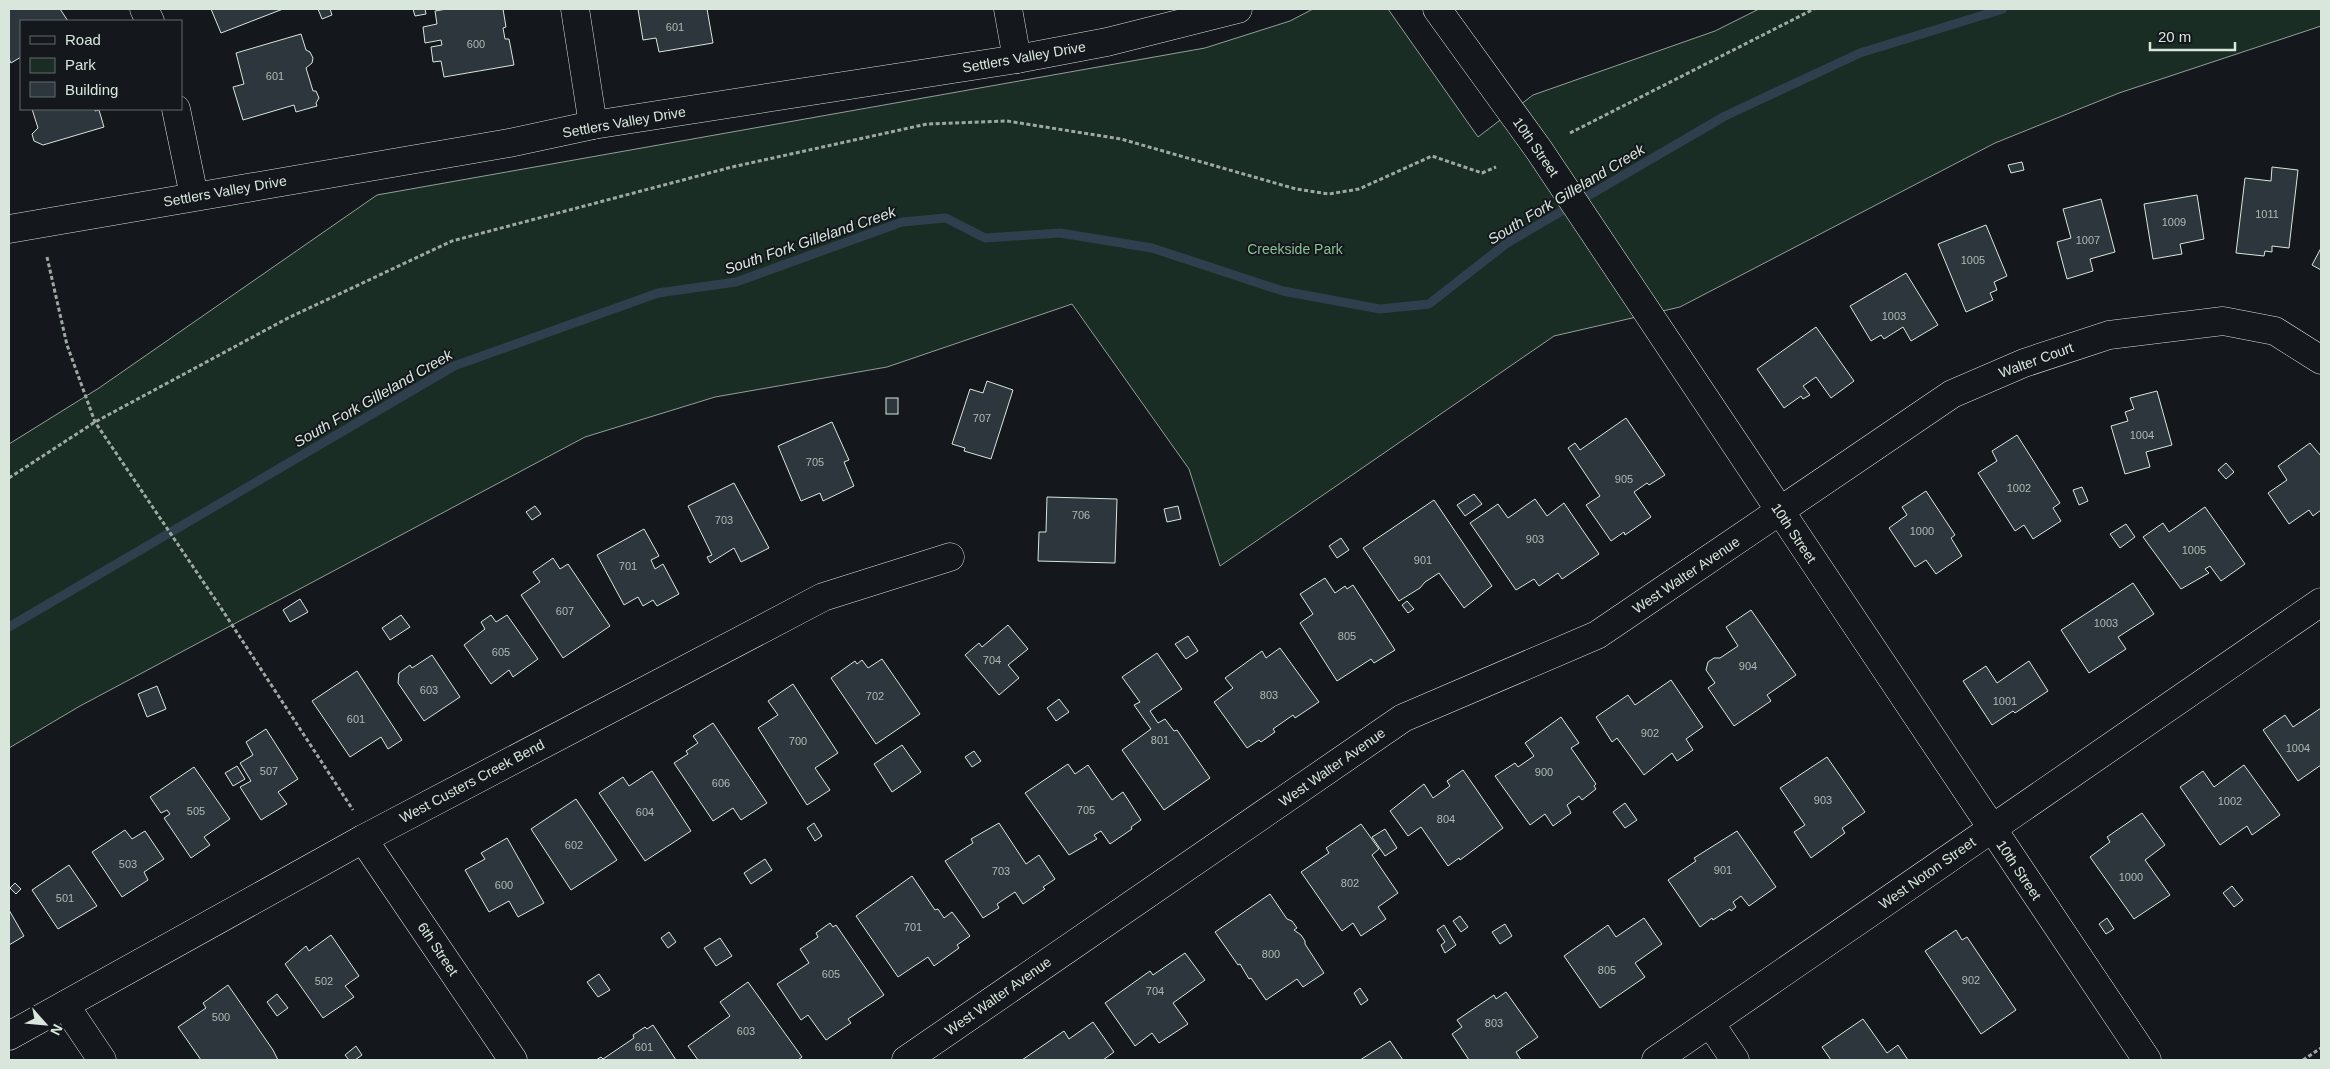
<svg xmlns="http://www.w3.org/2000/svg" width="2330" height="1069" font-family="Arial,sans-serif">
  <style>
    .green { fill: #1a2d24; stroke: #939e99 }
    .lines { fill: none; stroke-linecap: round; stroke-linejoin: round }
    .stream { stroke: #2f3f4d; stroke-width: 9 }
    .building { fill: #2c363c; stroke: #d8e6dc }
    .minor-casing { stroke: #d8e6dc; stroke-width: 29 }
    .path { stroke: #9da8a2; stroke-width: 3; stroke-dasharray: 4 2.5; stroke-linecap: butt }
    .minor { stroke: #14181c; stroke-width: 28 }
    .labels { text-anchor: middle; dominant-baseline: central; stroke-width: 4; stroke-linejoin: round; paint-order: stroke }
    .number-label { font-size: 11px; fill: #adbab4 }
    .street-label { font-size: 14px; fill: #d8e6dc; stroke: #14181c }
    .park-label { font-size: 14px; fill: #8ac095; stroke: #14181c }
    .water-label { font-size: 15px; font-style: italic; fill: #d8e6dc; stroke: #14181c }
  </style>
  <rect width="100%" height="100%" fill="#14181c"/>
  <!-- green -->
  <polygon class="green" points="1313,9 1388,9 1478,137 1533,95 1715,31 1759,9 2321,9 2321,26 2119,93 1995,143 1680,307 1554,336 1220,566 1189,469 1072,304 887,367 715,397 585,437 80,706 9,748 9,444 99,388 377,195 1205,48 1290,21"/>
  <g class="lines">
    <!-- stream -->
    <polyline class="stream" points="9,627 454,366 658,293 736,282 902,222 946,218 985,238 1060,233 1152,248 1283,291 1380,309 1429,304 1507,243 1725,116 1860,53 2003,9"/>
  </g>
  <!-- building -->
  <g class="building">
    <polygon points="9,9 60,9 68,21 21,21 21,57 11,63 9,59"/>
    <polygon points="211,9 283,9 221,33"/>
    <polygon points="318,9 330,9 332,15 322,19"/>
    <polygon points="413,9 425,9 426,14 415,16"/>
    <polygon points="447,9 503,9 506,27 503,28 505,39 509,39 514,65 444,77 441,61 433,62 431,47 442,45 441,40 425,43 423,27 437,24 435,11"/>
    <polygon points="638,9 707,9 713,43 659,52 656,38 643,40"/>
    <polygon points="301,34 306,50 310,52 313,58 312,63 306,68 313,91 316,91 319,98 316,103 317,106 296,112 294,105 243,120 233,87 244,84 236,53"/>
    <polygon points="32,109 95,109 95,111 99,110 104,127 43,145 34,141 32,134 38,128"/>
    <polygon points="2022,162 2024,170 2011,173 2008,165"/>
    <polygon points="2272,167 2298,170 2289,248 2272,246 2272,252 2265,251 2264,256 2236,253 2245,178 2271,181"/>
    <polygon points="2197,195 2204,239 2180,244 2182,254 2153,259 2144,204"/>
    <polygon points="2101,199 2115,252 2090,259 2093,271 2067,279 2057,242 2071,238 2063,209"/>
    <polygon points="1986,225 2007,276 1994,282 1997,290 1990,293 1993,300 1966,312 1938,244"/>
    <polygon points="2321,248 2321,270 2312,265"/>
    <polygon points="1906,273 1938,325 1911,341 1903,327 1884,339 1881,335 1871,341 1850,306"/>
    <polygon points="1816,327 1854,381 1831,398 1816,377 1803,386 1810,395 1803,399 1801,396 1784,408 1757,369"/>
    <polygon points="987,381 1013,390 991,459 964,451 965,448 952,444 970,389 983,393"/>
    <polygon points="2157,391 2172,445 2146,452 2150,467 2125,474 2111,426 2128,421 2125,412 2134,409 2130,398"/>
    <rect x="886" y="398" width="12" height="16"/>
    <polygon points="1626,418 1665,475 1649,485 1647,483 1634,492 1651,517 1625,535 1624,532 1611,541 1586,505 1600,496 1568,448 1575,443 1580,450"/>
    <polygon points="832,422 849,460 844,462 854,486 823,501 820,493 801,501 778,446"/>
    <polygon points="2017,435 2060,503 2053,508 2061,521 2033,539 2024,525 2015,531 1978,473 1997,461 1992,451"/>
    <polygon points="2310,443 2321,456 2321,510 2313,516 2309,510 2289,524 2268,493 2287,480 2278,466"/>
    <polygon points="2226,463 2234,472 2226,479 2218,470"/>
    <polygon points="734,483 769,548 741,562 734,548 710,563 707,557 712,555 688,506"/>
    <polygon points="2082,487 2088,501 2079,505 2073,490"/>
    <polygon points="1926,491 1955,535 1951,538 1962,556 1936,574 1926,560 1915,567 1889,528 1907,515 1902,507"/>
    <polygon points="1474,494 1482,504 1465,516 1457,505"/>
    <polygon points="1047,497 1117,499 1115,563 1038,561 1039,532 1046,532"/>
    <polygon points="1535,499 1547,516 1564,503 1599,554 1562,579 1558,573 1539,586 1534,579 1516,590 1470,523 1498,504 1508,518"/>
    <polygon points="1434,500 1492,586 1464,608 1439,573 1425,582 1420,588 1399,601 1363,548"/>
    <polygon points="535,506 541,514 532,520 526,512"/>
    <polygon points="1178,506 1181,519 1167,522 1164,509"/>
    <polygon points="2205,507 2245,564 2221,581 2210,566 2205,569 2209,573 2181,589 2143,537 2163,523 2169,532"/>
    <polygon points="2126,524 2135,537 2120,548 2110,534"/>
    <polygon points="644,529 659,556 651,560 655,569 663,564 679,594 657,606 653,600 643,606 638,597 624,605 597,555"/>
    <polygon points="1341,538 1349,550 1337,558 1329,546"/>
    <polygon points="553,558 560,569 568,564 610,626 563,658 521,595 540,582 533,572"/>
    <polygon points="1325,578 1335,593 1345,586 1347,589 1353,585 1395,650 1374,663 1371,659 1337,681 1300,623 1313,614 1300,594"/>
    <polygon points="2133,583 2154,614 2118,637 2126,649 2089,673 2061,630"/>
    <polygon points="300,599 308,612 290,622 283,610"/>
    <polygon points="1407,601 1414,609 1408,613 1402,605"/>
    <polygon points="1751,610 1796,675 1767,695 1771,701 1734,726 1708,688 1715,683 1706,670 1708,662 1714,658 1720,658 1738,646 1726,627"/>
    <polygon points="401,615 410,627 390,640 382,628"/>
    <polygon points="491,615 496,622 507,615 538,659 513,677 509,670 491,684 464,645 485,629 481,622"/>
    <polygon points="1008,625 1028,649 1008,665 1019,678 999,695 965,655 979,643 982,647"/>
    <polygon points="1188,636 1198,651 1186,659 1175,644"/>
    <polygon points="1280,648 1319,702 1295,718 1293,715 1273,729 1275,732 1261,742 1259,740 1247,748 1214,702 1233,688 1225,678 1262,651 1266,658"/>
    <polygon points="1157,653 1182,689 1150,711 1158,723 1165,719 1174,731 1177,730 1210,778 1164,810 1122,750 1151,729 1134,705 1140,702 1122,677"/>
    <polygon points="432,655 460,697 424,721 398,683 399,673 410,665 412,668"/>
    <polygon points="882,659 920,714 876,744 831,678 855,661 857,664 862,660 868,668"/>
    <polygon points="2029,661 2048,691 2015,713 2013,711 1992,725 1963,681 1986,666 1997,683"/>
    <polygon points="357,671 402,740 388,749 381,737 350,757 312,701"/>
    <polygon points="1671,680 1703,727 1686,739 1693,750 1677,761 1672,753 1644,775 1617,738 1612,742 1596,717 1628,695 1635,705"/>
    <polygon points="793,684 838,753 815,768 830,790 807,805 758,728 778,715 768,701"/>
    <polygon points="157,686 166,709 147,717 138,694"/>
    <polygon points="1059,699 1069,712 1056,721 1047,708"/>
    <polygon points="2321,708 2321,765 2298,781 2263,730 2285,715 2293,727"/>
    <polygon points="1561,717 1579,743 1571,748 1596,784 1594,786 1596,789 1582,800 1579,796 1567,805 1571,813 1553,826 1545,814 1530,825 1495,776 1515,763 1518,767 1534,756 1525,743"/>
    <polygon points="713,723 767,803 741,820 733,808 713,821 674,763 688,754 686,751 698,743 693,736"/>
    <polygon points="266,729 298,779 278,792 287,804 261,820 240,787 251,781 240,763 253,755 246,742"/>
    <polygon points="902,745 921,772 892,792 874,764"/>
    <polygon points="974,751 981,761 972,767 965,757"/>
    <polygon points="1827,757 1865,812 1842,828 1845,833 1811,858 1794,832 1805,825 1780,788"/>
    <polygon points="1068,764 1075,774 1088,765 1112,800 1123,792 1141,820 1131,827 1132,829 1110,844 1101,831 1094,835 1097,839 1069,855 1025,793"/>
    <polygon points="2244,765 2280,815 2252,835 2247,826 2220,845 2180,787 2203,771 2214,787"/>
    <polygon points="237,766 245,779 233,786 225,773"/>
    <polygon points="194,767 230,819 204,837 210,845 191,858 164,818 170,814 167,810 161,813 150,797"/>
    <polygon points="1463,770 1503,828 1460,860 1459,858 1448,866 1421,827 1408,836 1390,811 1424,784 1433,798 1450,786 1447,781"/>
    <polygon points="652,771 691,831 645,861 599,793 623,777 629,786"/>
    <polygon points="576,799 617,860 571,890 531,829"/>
    <polygon points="1625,803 1637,820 1625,828 1613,812"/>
    <polygon points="2142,813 2165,845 2145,860 2170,895 2134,919 2090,857 2110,842 2107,837"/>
    <polygon points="814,823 822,836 815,841 807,828"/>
    <polygon points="999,823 1026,864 1039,855 1055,879 1043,887 1045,889 1023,904 1015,892 997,904 999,908 983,918 945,861 973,843 971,839"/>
    <polygon points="1361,824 1379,849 1372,855 1398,893 1378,907 1386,919 1361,936 1353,923 1342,931 1301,872 1329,853 1326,848"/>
    <polygon points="1385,829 1397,848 1385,856 1372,837"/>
    <polygon points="125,830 132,839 145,831 164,859 144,872 148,880 122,897 92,852"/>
    <polygon points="1737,831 1776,887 1749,906 1741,896 1733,902 1736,907 1731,911 1730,909 1713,920 1712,918 1700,927 1668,880 1696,861 1694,858"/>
    <polygon points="507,838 544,903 518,917 509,901 489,912 465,870 485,859 481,853"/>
    <polygon points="765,859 772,870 751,884 744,873"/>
    <polygon points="69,865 97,906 58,929 32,890"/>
    <polygon points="912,876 935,910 938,909 944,918 952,912 970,936 957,945 959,948 934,966 928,957 898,977 856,916"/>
    <polygon points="15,883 21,889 16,894 10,888"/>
    <polygon points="2232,886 2243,900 2234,907 2223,893"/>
    <polygon points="1270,894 1287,919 1292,921 1297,928 1294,930 1301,935 1305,941 1305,944 1324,973 1303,987 1297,979 1266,1000 1251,978 1249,979 1240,964 1238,965 1215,932"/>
    <polygon points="9,910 24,936 9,945"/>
    <polygon points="1460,916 1468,927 1461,932 1453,921"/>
    <polygon points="1644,918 1662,944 1635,963 1645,977 1600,1008 1564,956 1608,925 1616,937"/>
    <polygon points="2107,918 2114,929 2106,934 2099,924"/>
    <polygon points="830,923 833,927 836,925 884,995 848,1019 851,1023 826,1040 808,1015 801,1020 777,984 809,963 800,949 818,937 816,933"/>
    <polygon points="1505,924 1512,936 1500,944 1492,932"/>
    <polygon points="1444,925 1456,945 1445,953 1441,945 1445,942 1437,930"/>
    <polygon points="1956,930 1962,940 1967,937 2016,1010 1981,1034 1925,951"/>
    <polygon points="669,932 676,942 668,948 661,938"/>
    <polygon points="331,935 359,976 345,986 354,997 323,1018 285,964 306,946 309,951"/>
    <polygon points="720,938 732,956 716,966 704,948"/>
    <polygon points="1185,953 1205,980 1173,1003 1188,1024 1159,1043 1152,1033 1135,1046 1105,1003 1150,971 1153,975"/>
    <polygon points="599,974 610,990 598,997 587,982"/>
    <polygon points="748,982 802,1057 798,1060 698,1060 688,1046 730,1016 720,1002"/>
    <polygon points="228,985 273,1050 278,1060 201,1060 178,1027 206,1008 203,1003"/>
    <polygon points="1360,988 1368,1000 1361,1005 1354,993"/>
    <polygon points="1506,992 1538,1037 1516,1052 1521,1060 1469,1060 1452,1034 1462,1027 1457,1020 1494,995 1496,999"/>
    <polygon points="277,994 288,1008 277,1016 267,1002"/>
    <polygon points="1863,1019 1887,1053 1898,1045 1908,1060 1831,1060 1822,1047"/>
    <polygon points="1093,1022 1114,1052 1103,1060 1022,1060 1064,1031 1069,1039"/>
    <polygon points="653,1025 676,1060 596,1060 601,1057 603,1059 634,1038 633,1035 645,1027 647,1029"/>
    <polygon points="1390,1041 1403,1060 1360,1060"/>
    <polygon points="356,1046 362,1055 355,1060 349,1060 345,1055"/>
  </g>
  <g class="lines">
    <!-- minor casing -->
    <g class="minor-casing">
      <g id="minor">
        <polyline points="144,9 150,21"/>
        <polyline points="575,9 593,125"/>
        <polyline points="1008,9 1017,59"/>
        <polyline points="1437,9 1539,150 2147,1060"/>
        <polyline points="176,109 194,196"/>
        <polyline points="9,229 509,143 593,125 1017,59 1107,42 1238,9"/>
        <polyline points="363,839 513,1060"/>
        <polyline points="65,1005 102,1060"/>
        <polyline points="1710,1023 1735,1060"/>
        <polyline points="9,1036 363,839 823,597 950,557"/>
        <polyline points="906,1060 1403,718 1597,635 1952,394 2024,363 2109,335 2223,321 2275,331 2321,360"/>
        <polyline points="1656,1060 2321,602"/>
      </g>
    </g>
    <!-- path -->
    <g class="path">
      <polyline points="1570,133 1814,9"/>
      <polyline points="47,257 67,345 95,422 219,605 353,810"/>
      <polyline points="9,478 95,422 288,318 452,241 732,167 927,124 1007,121 1121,139 1296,189 1329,194 1359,189 1432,156 1482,173 1496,167"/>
      <polyline points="2303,1060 2321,1048"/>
    </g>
    <!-- minor -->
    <use href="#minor" class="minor"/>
  </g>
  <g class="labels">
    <!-- number labels -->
    <g class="number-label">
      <text x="675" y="27">601</text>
      <text x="476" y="44">600</text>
      <text x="275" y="76">601</text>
      <text x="2267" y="214">1011</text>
      <text x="2174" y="222">1009</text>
      <text x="2088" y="240">1007</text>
      <text x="1973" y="260">1005</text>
      <text x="1894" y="316">1003</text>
      <text x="982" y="418">707</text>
      <text x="2142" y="435">1004</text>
      <text x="815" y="462">705</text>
      <text x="1624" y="479">905</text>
      <text x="2019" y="488">1002</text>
      <text x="1081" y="515">706</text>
      <text x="724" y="520">703</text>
      <text x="1922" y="531">1000</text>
      <text x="1535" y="539">903</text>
      <text x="2194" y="550">1005</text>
      <text x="1423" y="560">901</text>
      <text x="628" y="566">701</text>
      <text x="565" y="611">607</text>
      <text x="2106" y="623">1003</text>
      <text x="1347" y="636">805</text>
      <text x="501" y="652">605</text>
      <text x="992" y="660">704</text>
      <text x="1748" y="666">904</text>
      <text x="429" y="690">603</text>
      <text x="1269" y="695">803</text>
      <text x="875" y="696">702</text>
      <text x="2005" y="701">1001</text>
      <text x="356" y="719">601</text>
      <text x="1650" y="733">902</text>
      <text x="1160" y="740">801</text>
      <text x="798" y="741">700</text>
      <text x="2298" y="748">1004</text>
      <text x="269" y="771">507</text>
      <text x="1544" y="772">900</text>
      <text x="721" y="783">606</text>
      <text x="1823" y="800">903</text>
      <text x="2230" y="801">1002</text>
      <text x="1086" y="810">705</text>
      <text x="196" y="811">505</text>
      <text x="645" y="812">604</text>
      <text x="1446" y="819">804</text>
      <text x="574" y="845">602</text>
      <text x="128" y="864">503</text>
      <text x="1723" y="870">901</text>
      <text x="1001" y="871">703</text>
      <text x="2131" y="877">1000</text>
      <text x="1350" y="883">802</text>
      <text x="504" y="885">600</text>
      <text x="65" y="898">501</text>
      <text x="913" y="927">701</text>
      <text x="1271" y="954">800</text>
      <text x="1607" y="970">805</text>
      <text x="831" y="974">605</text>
      <text x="1971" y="980">902</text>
      <text x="324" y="981">502</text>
      <text x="1155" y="991">704</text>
      <text x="221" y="1017">500</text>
      <text x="1494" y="1023">803</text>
      <text x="746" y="1031">603</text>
      <text x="644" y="1047">601</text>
    </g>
    <!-- street labels -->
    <g class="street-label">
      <text transform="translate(1024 57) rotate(-10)">Settlers Valley Drive</text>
      <text transform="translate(624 122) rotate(-10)">Settlers Valley Drive</text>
      <text transform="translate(1536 147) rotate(55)">10th Street</text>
      <text transform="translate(225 191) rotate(-10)">Settlers Valley Drive</text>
      <text transform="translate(2036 360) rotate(-20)">Walter Court</text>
      <text transform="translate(1794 533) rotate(56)">10th Street</text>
      <text transform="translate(1686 575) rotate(-34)">West Walter Avenue</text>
      <text transform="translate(1332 767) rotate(-35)">West Walter Avenue</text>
      <text transform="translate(472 781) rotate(-28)">West Custers Creek Bend</text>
      <text transform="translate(2019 870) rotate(56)">10th Street</text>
      <text transform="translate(1927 873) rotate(-35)">West Noton Street</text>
      <text transform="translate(438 949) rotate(56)">6th Street</text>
      <text transform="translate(998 996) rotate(-35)">West Walter Avenue</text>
    </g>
    <!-- park labels -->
    <g class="park-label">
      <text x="1295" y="249">Creekside Park</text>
    </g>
    <!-- water labels -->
    <g class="water-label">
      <text transform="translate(1566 194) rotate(-31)">South Fork Gilleland Creek</text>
      <text transform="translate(810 240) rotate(-19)">South Fork Gilleland Creek</text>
      <text transform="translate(373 398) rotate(-30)">South Fork Gilleland Creek</text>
    </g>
  </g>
  <!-- border -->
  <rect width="2330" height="1069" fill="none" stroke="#d8e6dc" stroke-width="20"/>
  <!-- legend -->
  <rect x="20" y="20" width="162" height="90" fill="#14181c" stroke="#626a69"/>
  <rect x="30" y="36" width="25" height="8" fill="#14181c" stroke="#626a69"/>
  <text x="65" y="45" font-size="15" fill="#d8e6dc">Road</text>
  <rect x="30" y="58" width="25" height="15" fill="#1a2d24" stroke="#626a69"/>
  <text x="65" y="70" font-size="15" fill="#d8e6dc">Park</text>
  <rect x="30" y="82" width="25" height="15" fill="#2c363c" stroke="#626a69"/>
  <text x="65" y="95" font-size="15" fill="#d8e6dc">Building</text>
  <!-- north arrow -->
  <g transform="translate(45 1024) rotate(117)" stroke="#14181c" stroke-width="4" paint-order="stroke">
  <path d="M0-4L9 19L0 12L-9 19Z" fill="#d8e6dc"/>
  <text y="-8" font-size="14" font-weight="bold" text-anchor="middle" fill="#d8e6dc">N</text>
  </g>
  <!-- scale -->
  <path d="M2150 42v8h85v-8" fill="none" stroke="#d8e6dc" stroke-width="2.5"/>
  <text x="2158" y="42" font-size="15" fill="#d8e6dc" stroke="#14181c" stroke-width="4" paint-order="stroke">20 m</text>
</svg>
